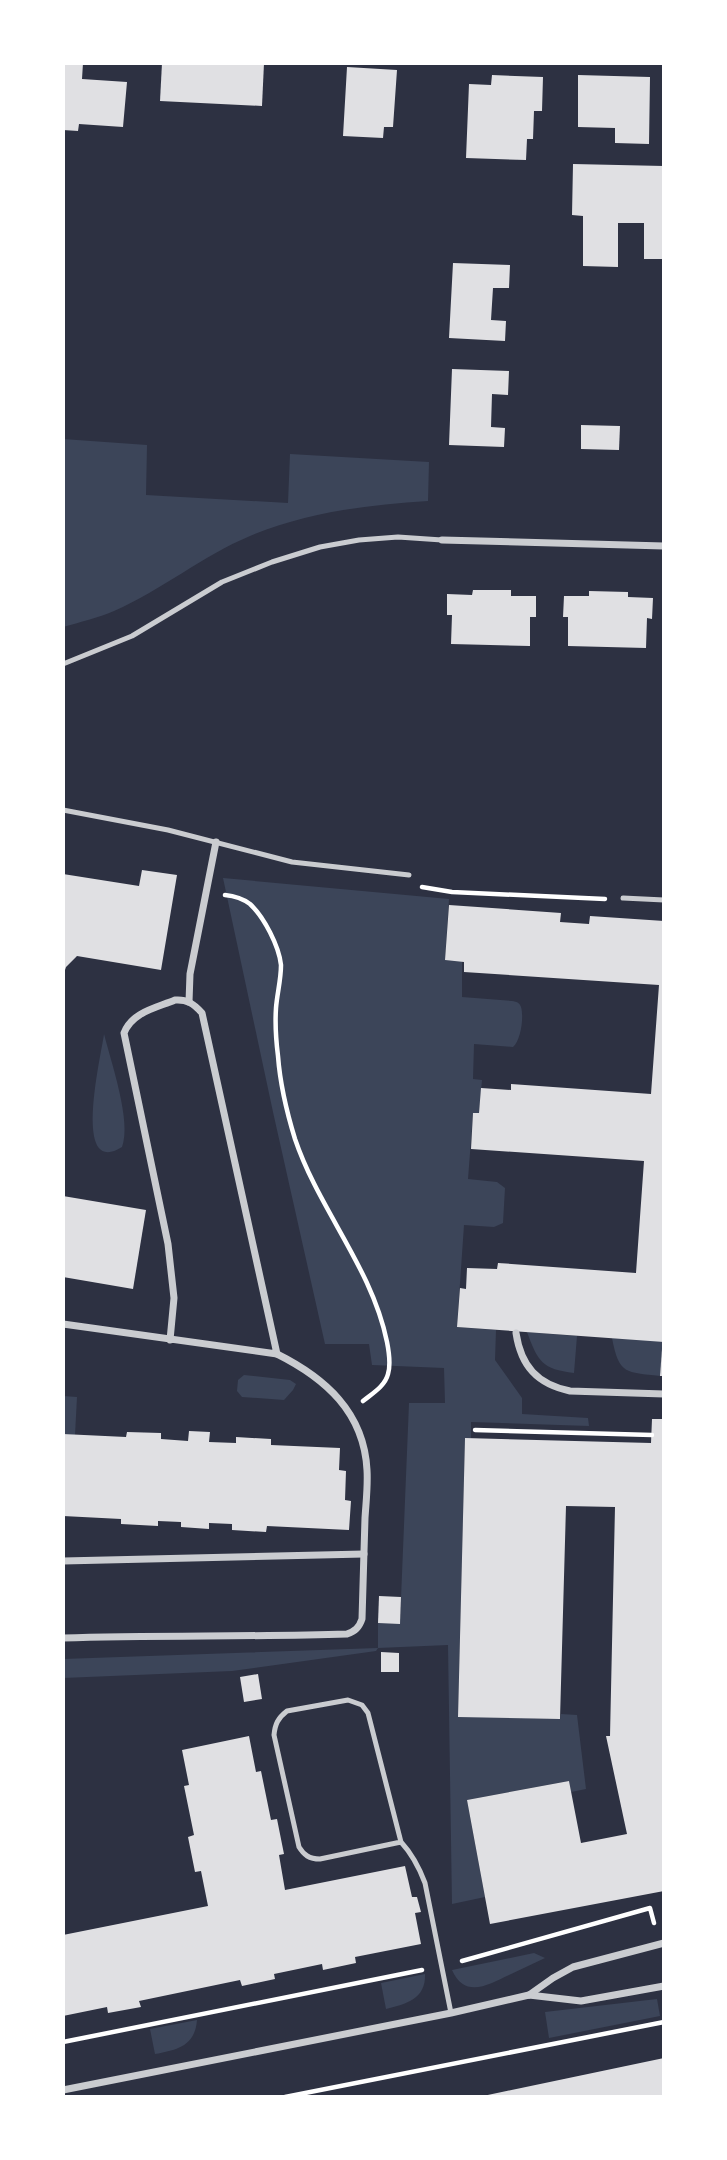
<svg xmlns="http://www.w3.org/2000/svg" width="727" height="2160" font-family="'Titillium Web',sans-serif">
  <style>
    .green { fill: #3c4559 }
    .building { fill: #e0e0e3 }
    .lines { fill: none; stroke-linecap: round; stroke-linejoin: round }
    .path { stroke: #fff; stroke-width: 4.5 }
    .service { stroke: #caccd0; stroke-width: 5 }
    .minor { stroke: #caccd0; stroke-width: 7 }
  </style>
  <rect width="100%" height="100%" fill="#2d3142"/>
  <!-- green -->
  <g class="green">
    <path d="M63,439L147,445L146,495L288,503L290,454L429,462L428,501C367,505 307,512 250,536C202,556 162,590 114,611C98,618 80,622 63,627Z"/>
    <path d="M223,878L449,899L445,960L462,961V997L512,1001C517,1002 519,1002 521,1007C524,1017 521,1040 513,1047L474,1044L473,1079L482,1080L479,1113L473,1114L468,1179L497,1182L505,1188L503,1223L494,1227L464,1225L457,1327L496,1330L495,1360L522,1398V1414L588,1418L589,1426L471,1422V1438H465L458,1716L560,1719L561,1714L577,1715L586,1789L571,1792L569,1781L467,1800L485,1897L452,1904L448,1645L378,1648L376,1651L232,1671L63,1678V1659L378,1648V1623H400L409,1403H445L444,1368L372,1365L369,1344H325L273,1112Z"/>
    <path d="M104,1034C111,1062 132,1122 122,1147C71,1179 102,1052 104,1034Z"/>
    <path d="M527,1332L577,1336L574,1373C542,1369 538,1362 527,1332Z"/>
    <path d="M612,1338L663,1341L660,1376C626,1372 619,1375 612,1338Z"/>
    <polygon points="244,1375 290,1380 296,1384 293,1390 284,1400 242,1397 237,1391 238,1380"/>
    <polygon points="63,1396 77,1397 75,1435 63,1434"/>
    <path d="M534,1953L545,1958C533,1964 521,1969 509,1975C488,1985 465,1999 452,1970Z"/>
    <path d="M425,1974C426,1999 406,2004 386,2009L381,1983Z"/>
    <polygon points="657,1999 660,2016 549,2038 545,2012"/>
    <path d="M197,2020C195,2046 177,2050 155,2054L150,2029Z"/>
  </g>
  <!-- building -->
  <g class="building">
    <polygon points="63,63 83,63 82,79 127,82 123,127 79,124 78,131 63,130"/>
    <polygon points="162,63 264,63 262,106 160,101"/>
    <polygon points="347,67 397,70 393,127 384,127 383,138 343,136"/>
    <polygon points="492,75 543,77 542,111 534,111 533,139 527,139 526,160 466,158 469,84 491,85"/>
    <polygon points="578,75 650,77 649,144 615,143 615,128 578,127"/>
    <polygon points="573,164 664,166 664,259 644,259 644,223 618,223 618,267 583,266 583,216 572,215"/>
    <polygon points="453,263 510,265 509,288 493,288 491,320 506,321 505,341 449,338"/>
    <polygon points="452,369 509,371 508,395 492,394 491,427 505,428 504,447 449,445"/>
    <polygon points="581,425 620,426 619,450 581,449"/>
    <polygon points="473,590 511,590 511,596 536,596 536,617 530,617 530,646 451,644 452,615 447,615 447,594 472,595"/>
    <polygon points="589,591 628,592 628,597 653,598 652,619 647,618 646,648 568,646 568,617 563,617 564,596 589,596"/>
    <polygon points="142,870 177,875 161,970 77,956 66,967 63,976 63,874 139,886"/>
    <polygon points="449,905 561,913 560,922 589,924 590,916 664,921 664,1342 457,1327 460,1288 466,1289 467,1268 497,1269 498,1263 636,1273 644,1161 471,1149 473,1113 479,1113 481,1088 511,1090 511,1084 651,1094 659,985 464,972 464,962 445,960"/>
    <polygon points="63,1196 146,1210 133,1289 63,1277"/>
    <polygon points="662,1349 664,1349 664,1376 660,1376"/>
    <polygon points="652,1419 664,1419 664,1891 490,1924 467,1800 569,1781 581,1843 627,1834 606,1736 610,1736 615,1507 566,1506 560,1719 458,1717 465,1438 651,1443"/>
    <polygon points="189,1431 210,1432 209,1442 236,1443 236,1437 271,1439 271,1445 340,1448 339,1470 346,1471 345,1500 351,1501 349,1530 267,1526 266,1532 232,1530 232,1524 209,1523 209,1529 181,1527 181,1522 158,1521 158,1526 121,1524 121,1519 63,1516 63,1434 126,1437 127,1432 161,1433 161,1439 188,1441"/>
    <polygon points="379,1596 401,1597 400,1624 378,1623"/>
    <polygon points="381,1652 399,1653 399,1672 381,1672"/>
    <polygon points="258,1674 262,1699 244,1702 240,1677"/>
    <polygon points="249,1736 256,1772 261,1771 271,1820 277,1819 284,1854 279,1855 285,1890 405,1866 412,1897 417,1897 421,1912 415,1913 421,1944 355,1957 356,1963 323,1970 322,1964 274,1974 275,1979 242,1986 240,1980 139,2001 141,2007 108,2013 107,2007 63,2016 63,1935 208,1906 201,1871 195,1872 188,1837 194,1835 184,1786 189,1785 182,1750"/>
    <polygon points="664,2058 664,2097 484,2097 483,2096"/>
  </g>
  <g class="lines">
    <!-- path -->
    <g class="path">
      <polyline points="422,887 452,892 605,899"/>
      <path d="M225,895C235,896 242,898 250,904C264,917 279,946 281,965C281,980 277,994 276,1008C275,1023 276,1040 278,1056C280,1083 287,1113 295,1139C319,1210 372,1268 387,1342C389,1352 391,1364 388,1374C385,1386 373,1393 363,1401"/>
      <polyline points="475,1430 652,1435"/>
      <polyline points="462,1961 650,1908 654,1923"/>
      <polyline points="63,2042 422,1970"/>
      <polyline points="285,2097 664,2022"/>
    </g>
    <!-- service -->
    <g class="service">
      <polyline points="63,664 132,636 222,582 272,562 320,547 359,540 398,537 442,540"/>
      <polyline points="63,810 168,830 292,862 409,875"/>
      <polyline points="623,898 664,900"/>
      <path d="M401,1842L320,1859C309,1859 304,1855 299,1847L274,1735C275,1724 278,1718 287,1711L348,1700L362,1705L368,1713L401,1842C413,1855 419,1867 425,1883L451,2013"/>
    </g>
    <!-- minor -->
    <g class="minor">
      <polyline points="442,540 664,546"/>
      <polyline points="189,1002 190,974 216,842"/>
      <path d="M63,1324L277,1354L202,1013C194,1004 187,999 175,1000C156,1008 132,1012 124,1033L168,1244L174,1298L170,1340"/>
      <path d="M516,1333C521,1366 537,1384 570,1391L664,1394"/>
      <polyline points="63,1561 364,1554"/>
      <path d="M63,1638C158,1635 252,1637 347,1634C355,1631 359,1628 362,1619C363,1585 364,1552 365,1518C366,1502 368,1486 367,1470C364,1412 325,1378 277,1354"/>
      <polyline points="529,1995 553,1978 573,1967 664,1943"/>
      <polyline points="63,2090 451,2013 529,1995 581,2001 664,1986"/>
    </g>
  </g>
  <!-- border -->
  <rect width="727" height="2160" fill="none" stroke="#ffffff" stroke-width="130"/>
</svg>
